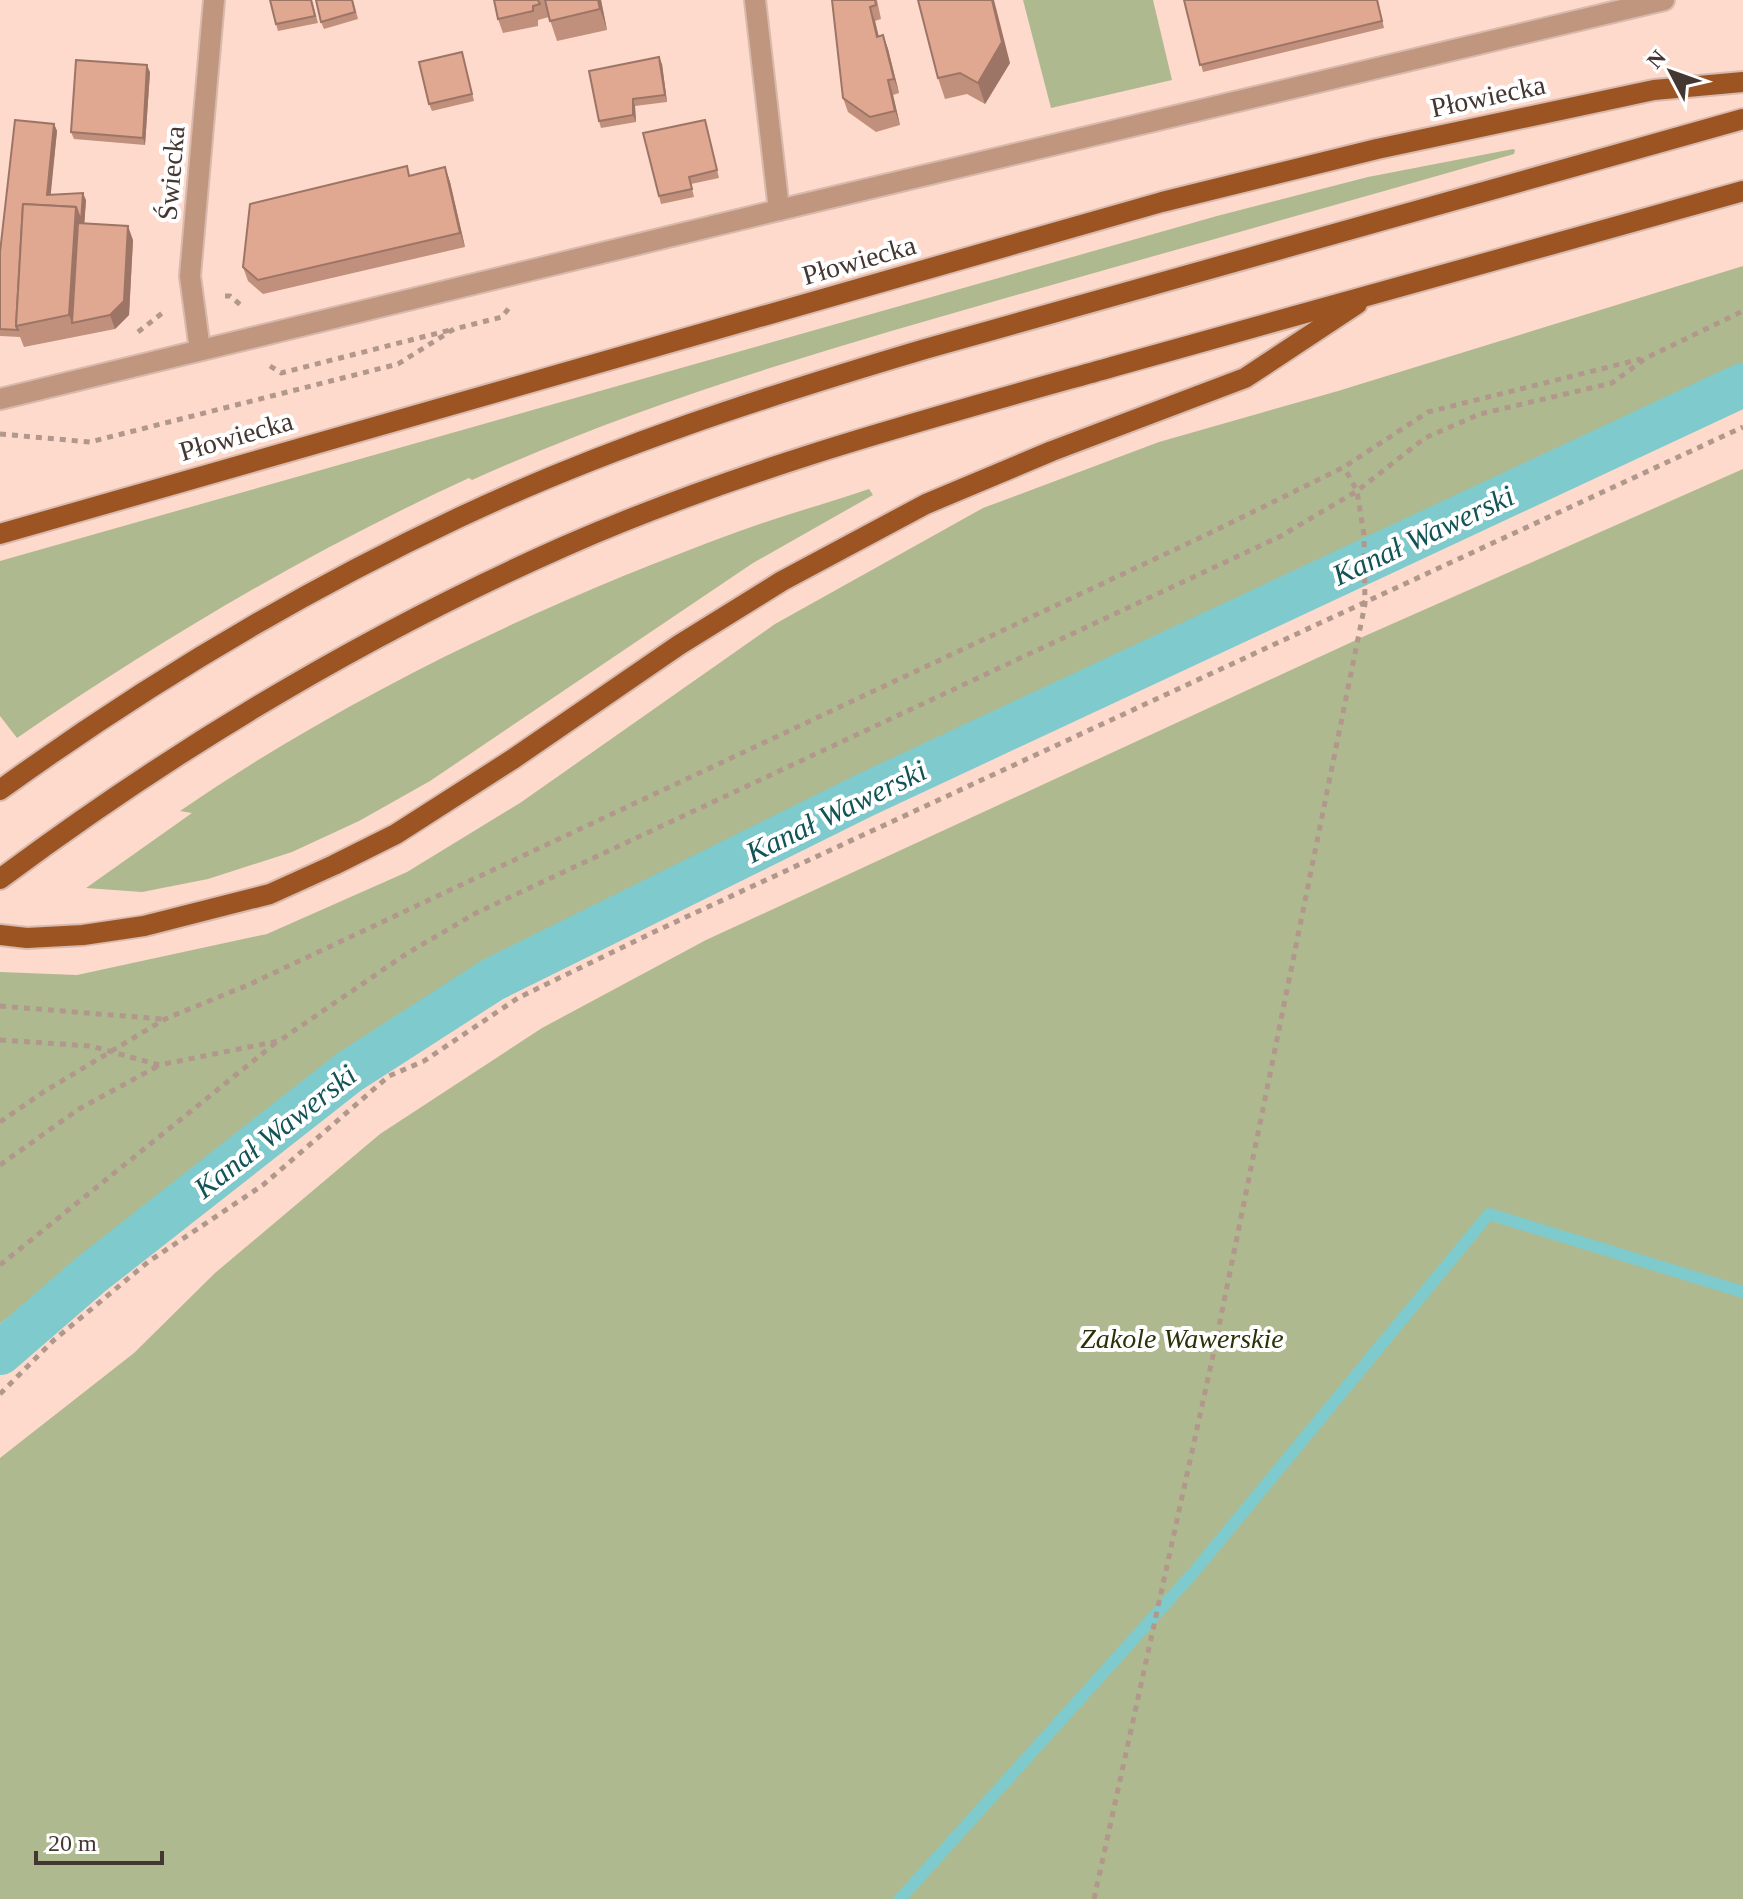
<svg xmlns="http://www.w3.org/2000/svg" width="1743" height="1899" font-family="Georgia,serif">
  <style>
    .green { fill: #afb98f }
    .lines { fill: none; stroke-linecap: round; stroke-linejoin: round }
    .stream { stroke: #7fcacc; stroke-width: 12 }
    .canal { stroke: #7fcacc; stroke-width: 44 }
    .street-casing { stroke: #d8b9ad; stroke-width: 24 }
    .primary-casing { stroke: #d8b9ad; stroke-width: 24 }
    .path { stroke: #b1978c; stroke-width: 5; stroke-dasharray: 6 6; stroke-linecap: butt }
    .street { stroke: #c0977e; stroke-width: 20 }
    .primary { stroke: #9d5423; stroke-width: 20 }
    .wall { fill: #c1907d }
    .shaded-wall { fill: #9d7566 }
    .building { fill: #e0a791; stroke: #9d7566; stroke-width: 2 }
    .labels { text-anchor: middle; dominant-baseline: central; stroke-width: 8; stroke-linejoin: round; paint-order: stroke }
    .street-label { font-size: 28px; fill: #443631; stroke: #fff }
    .park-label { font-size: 28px; font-style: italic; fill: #2b3207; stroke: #fff }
    .water-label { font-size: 30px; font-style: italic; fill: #125456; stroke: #fff }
  </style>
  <rect width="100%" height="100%" fill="#fddacc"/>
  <!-- green -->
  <g class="green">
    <polygon points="1023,0 1153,0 1172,80 1051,108"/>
    <path d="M1513,149L1515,150L1514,154C1350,201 1185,247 1020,294C834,347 649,400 472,480L469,478C308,552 163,638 17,738L0,716V561L1217,216L1368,177Z"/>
    <polygon points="1743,266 1743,372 703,863 421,1010 48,1285 0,1324 0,972 77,975 267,934 407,872 520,803 775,624 983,508 1159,442 1338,391"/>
    <polygon points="1743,469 1743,1899 0,1899 0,1458 134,1353 215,1273 380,1134 542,1028 706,940 1367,635"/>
    <path d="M869,489L873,495L753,563L430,781L359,821L292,852L208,879L142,892L86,888L192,813L180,811C352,693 541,604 737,532C780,516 825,504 869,489Z"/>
  </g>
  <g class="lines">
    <!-- stream -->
    <polyline class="stream" points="900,1899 1194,1572 1489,1214 1743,1292"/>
    <!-- canal -->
    <polyline class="canal" points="0,1353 89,1276 349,1072 492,980 865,795 1743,385"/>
    <!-- street casing -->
    <g class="street-casing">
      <g id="street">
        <polyline points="755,0 779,210"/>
        <polyline points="200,350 190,276 214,0"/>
        <polyline points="0,399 779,210 1664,0"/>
      </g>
    </g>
    <!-- primary casing -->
    <g class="primary-casing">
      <g id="primary">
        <polyline points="0,534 1162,202 1377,149 1654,90 1743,82"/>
        <path d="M0,790C144,686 297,594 458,518C608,447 767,396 925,349L1743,119"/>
        <path d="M0,879C176,748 362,636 563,547C739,469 927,419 1112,367C1323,308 1533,250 1743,191"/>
        <polyline points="0,935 27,938 83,935 144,926 270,894 334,865 396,834 513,759 679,645 782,581 926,504 1052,451 1245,378 1357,304"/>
      </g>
    </g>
    <!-- path -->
    <g class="path">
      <polyline points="225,296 230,296 243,307"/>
      <polyline points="138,332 165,311"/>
      <polyline points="270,366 281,373 454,329"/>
      <polyline points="0,434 90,442 398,364 454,329 502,317 509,308"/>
      <polyline points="0,1006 162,1019"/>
      <polyline points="0,1040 91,1046 159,1065 279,1041 406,954 476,913 1281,536 1357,491 1425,438 1480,414 1612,383 1646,358 1743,311"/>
      <polyline points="0,1122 45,1091 165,1019 248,985 1208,534 1344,467 1428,412 1641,359"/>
      <polyline points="0,1165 79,1109 158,1066"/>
      <polyline points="0,1265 278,1041"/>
      <polyline points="0,1394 54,1340 148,1262 263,1185 389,1076 424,1061 518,998 656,931 1743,427"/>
      <polyline points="1094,1899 1214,1351 1365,604 1364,535 1357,491 1344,467"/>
    </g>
    <!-- street -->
    <use href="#street" class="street"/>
    <!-- primary -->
    <use href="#primary" class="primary"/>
  </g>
  <!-- wall -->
  <g class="wall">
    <polygon points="312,0 318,23 278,31 276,24"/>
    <polygon points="353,0 358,19 324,29 321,22"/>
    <polygon points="494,0 601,0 607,30 557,41 549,17 538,20 538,26 503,33 498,19"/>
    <polygon points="832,0 877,0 881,19 875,21 879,37 883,35 888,49 899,93 893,95 900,125 876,132 848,112 843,98"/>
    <polygon points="1184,0 1378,0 1384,28 1203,72"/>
    <polygon points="462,52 474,101 432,111 429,104"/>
    <polygon points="1010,63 985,104 967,94 945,99 938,78"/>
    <polygon points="662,64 667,102 635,106 636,122 601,128 599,121"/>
    <polygon points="150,72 145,145 74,139 71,132"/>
    <polygon points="54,124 57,131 50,195 86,200 84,223 133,240 129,315 115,329 24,347 20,337 0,336 0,252"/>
    <polygon points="707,127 719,178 691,184 694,197 661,204 659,196"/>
    <polygon points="407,166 410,176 445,167 450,182 465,247 263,294 248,281 243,267"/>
  </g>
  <!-- shaded-wall -->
  <g class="shaded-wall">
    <polygon points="598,0 601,0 607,30 600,9"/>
    <polygon points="992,0 994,0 1010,63 985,104 978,83"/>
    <polygon points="870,7 875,21 882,51 877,37"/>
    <polygon points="883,35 888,49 899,93 894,79"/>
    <polygon points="659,57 662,64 667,102 665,95"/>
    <polygon points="147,65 150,72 145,145 143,138"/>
    <polygon points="888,80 893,95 900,125 895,111"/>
    <polygon points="633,99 635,106 636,122 633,115"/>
    <polygon points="54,124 57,131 50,202 47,195"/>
    <polygon points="445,167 450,182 465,247 460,233"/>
    <polygon points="83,193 86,200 78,321 72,323 69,315 76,207"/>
    <polygon points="128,226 133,240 129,315 115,329 110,315"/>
  </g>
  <!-- building -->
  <g class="building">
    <polygon points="270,0 311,0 315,16 276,24"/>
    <polygon points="316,0 352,0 355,12 321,22"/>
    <polygon points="494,0 538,0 540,4 533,6 533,11 498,19"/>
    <polygon points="545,0 598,0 600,9 550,21"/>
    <polygon points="832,0 875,0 876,5 870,7 877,37 883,35 894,79 888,80 895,111 870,117 843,98"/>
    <polygon points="918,0 992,0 1002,42 978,83 960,73 938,78"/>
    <polygon points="1184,0 1377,0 1382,21 1200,65"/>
    <polygon points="462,52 472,94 429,104 419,62"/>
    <polygon points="659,57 665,95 633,99 633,115 599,121 589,71"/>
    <polygon points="76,60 147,65 143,138 71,132"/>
    <polygon points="15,120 54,124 47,195 83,193 81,221 76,207 23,204 16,326 18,330 0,329 0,252"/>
    <polygon points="705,120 717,170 689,177 692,189 659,196 643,133"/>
    <polygon points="407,166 409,176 445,167 460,233 258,280 243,267 250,204"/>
    <polygon points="23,204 76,207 69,315 16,326"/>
    <polygon points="78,223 128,226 124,301 110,315 72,323"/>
  </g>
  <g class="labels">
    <!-- street labels -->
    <g class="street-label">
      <text transform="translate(1488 96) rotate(-12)">Płowiecka</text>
      <text transform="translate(171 173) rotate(-85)">Świecka</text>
      <text transform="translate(859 260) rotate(-16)">Płowiecka</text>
      <text transform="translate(236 436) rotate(-16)">Płowiecka</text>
    </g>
    <!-- park labels -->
    <g class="park-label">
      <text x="1182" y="1338">Zakole Wawerskie</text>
    </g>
    <!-- water labels -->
    <g class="water-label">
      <text transform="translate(1423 535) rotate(-25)">Kanał Wawerski</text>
      <text transform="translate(836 811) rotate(-26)">Kanał Wawerski</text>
      <text transform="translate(275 1131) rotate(-38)">Kanał Wawerski</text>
    </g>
  </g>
  <!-- north arrow -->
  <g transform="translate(1671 72) rotate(311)" stroke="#ffffff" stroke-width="6" paint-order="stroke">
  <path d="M0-6L14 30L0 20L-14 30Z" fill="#443631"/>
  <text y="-12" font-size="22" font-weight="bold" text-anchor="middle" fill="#443631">N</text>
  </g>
  <!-- scale -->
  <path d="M36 1851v12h126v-12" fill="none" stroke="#443631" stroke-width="4"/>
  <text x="48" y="1851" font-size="24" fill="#443631" stroke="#ffffff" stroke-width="6" paint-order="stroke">20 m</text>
</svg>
